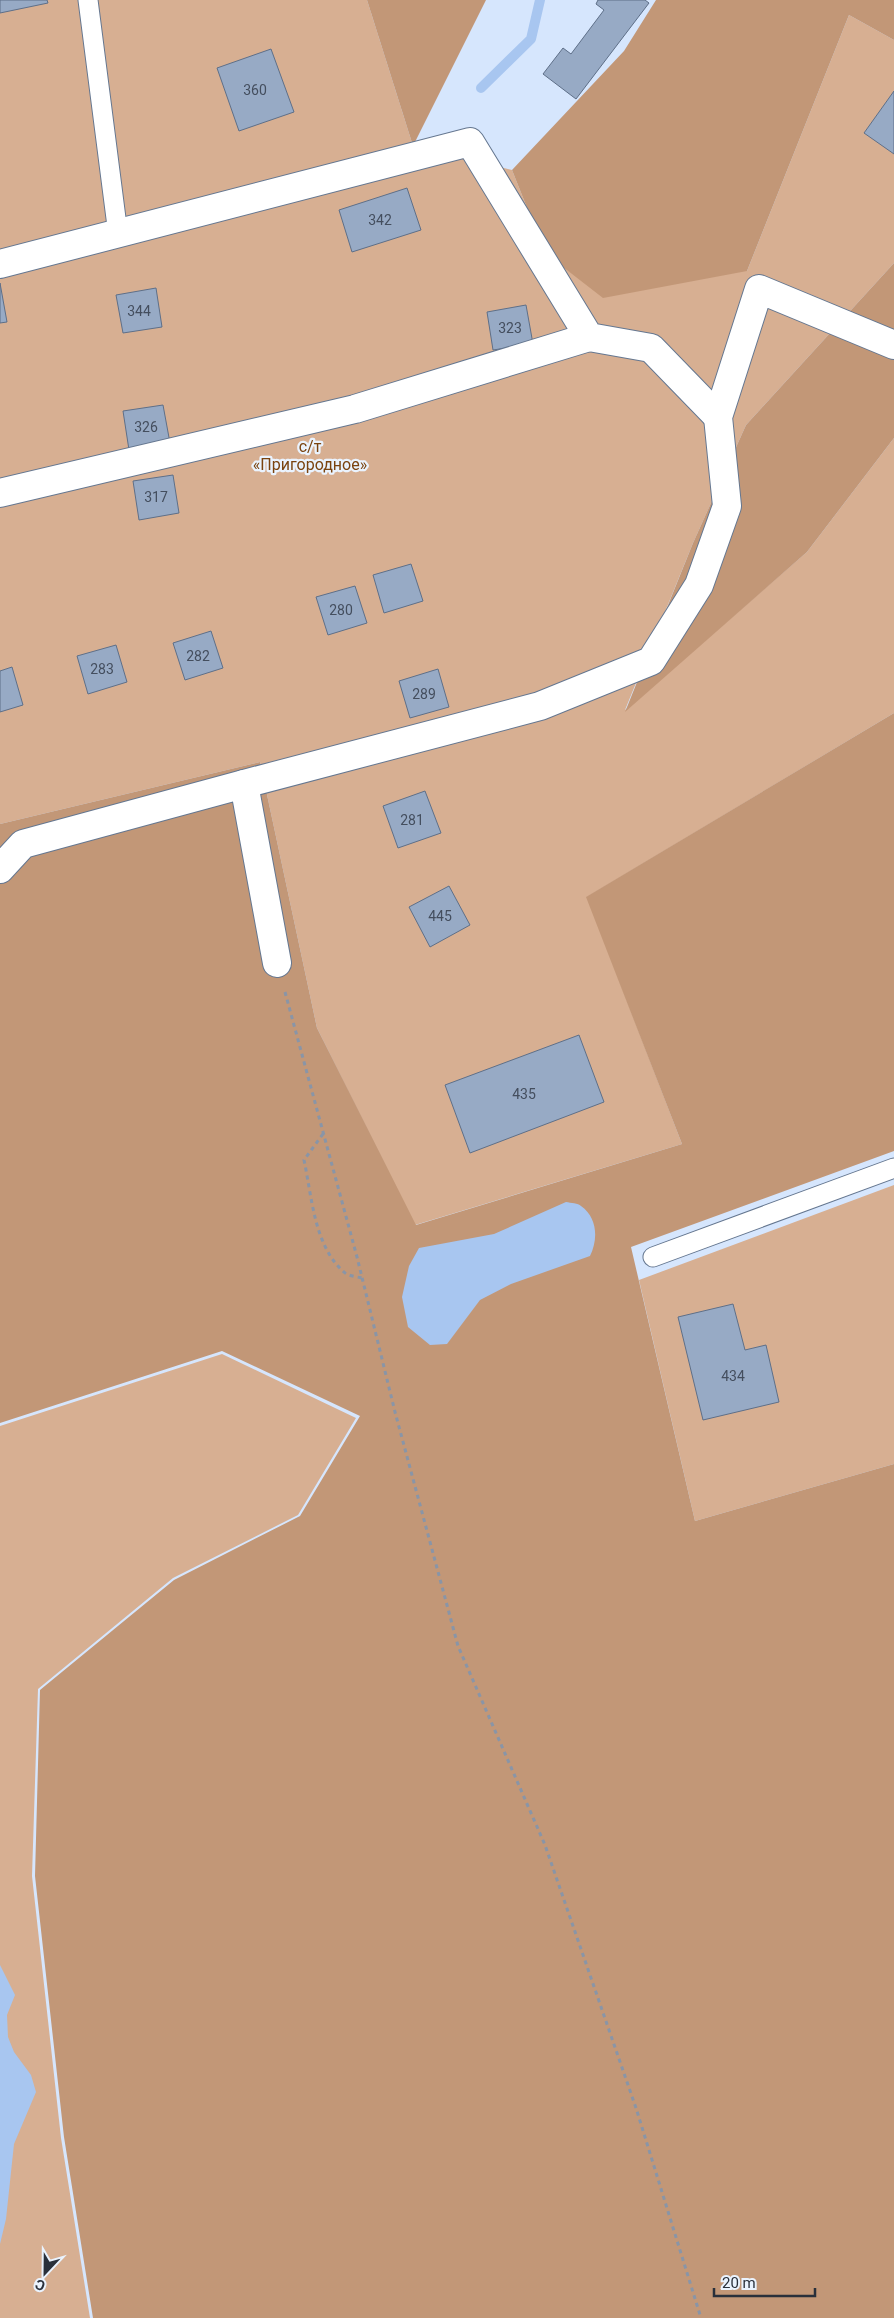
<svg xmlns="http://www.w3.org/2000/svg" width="894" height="2318" font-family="Roboto,sans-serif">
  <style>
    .green { fill: #d7af92 }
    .forest { fill: #c29777 }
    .water { fill: #a8c6f0 }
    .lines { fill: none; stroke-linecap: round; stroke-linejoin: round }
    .stream { stroke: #a8c6f0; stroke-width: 10 }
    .building { fill: #97aac5; stroke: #5e6f88 }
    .service-casing { stroke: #657790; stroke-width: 21 }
    .minor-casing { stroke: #657790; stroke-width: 30 }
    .path { stroke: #8995a7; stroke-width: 3; stroke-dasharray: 4 4; stroke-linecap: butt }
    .service { stroke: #fff; stroke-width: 19 }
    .minor { stroke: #fff; stroke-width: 28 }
    .labels { text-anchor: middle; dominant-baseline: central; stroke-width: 4.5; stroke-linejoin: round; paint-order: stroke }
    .number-label { font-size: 14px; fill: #444e5e }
    .park-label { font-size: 16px; fill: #7a430f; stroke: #eaf3fe }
  </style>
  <rect width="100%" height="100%" fill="#d6e6fd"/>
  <!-- green -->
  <g class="green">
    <polygon points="0,0 367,0 413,146 512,170 545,253 747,271 849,15 894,40 894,263 746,425 693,543 625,710 807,552 894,438 894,713 587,897 682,1144 415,1225 317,1028 260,762 0,824"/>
    <polygon points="894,1185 894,1464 695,1521 639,1280"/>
    <polygon points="222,1354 356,1418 298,1515 173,1578 38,1689 32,1876 61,2138 90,2318 0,2318 0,1426"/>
  </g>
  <!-- forest -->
  <g class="forest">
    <polygon points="367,0 486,0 413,146"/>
    <polygon points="656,0 894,0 894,40 849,15 747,271 603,298 545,253 512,170 624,51"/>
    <polygon points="894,263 894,438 807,552 625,712 693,543 746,425"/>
    <polygon points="894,713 894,1151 631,1247 695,1521 894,1464 894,2318 93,2318 64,2137 35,1876 40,1690 174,1580 300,1516 360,1416 222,1351 0,1423 0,824 260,762 317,1028 416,1225 682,1144 586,897"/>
  </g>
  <!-- water -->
  <g class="water">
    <path d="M566,1202C571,1203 578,1203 581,1206C598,1218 598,1240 590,1256L511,1284L480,1300L447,1344L430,1345L408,1327L402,1297L409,1266L419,1248L494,1234Z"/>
    <polygon points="0,1965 15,1995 7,2015 8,2037 14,2052 31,2075 36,2092 14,2144 6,2219 0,2244"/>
  </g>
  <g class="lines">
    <!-- stream -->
    <polyline class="stream" points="481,88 531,39 540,0"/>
  </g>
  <!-- building -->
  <g class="building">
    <polygon points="0,0 47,0 48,3 0,13"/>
    <polygon points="598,0 645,0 649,3 576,99 543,74 563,48 571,54 604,10 596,4"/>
    <polygon points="271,49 294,112 239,131 217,68"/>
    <polygon points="894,91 894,154 864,133"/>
    <polygon points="407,188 421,230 352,252 339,210"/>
    <polygon points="0,283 7,322 0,323"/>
    <polygon points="156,288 162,327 123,333 116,295"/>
    <polygon points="526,305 533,344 493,350 487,312"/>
    <polygon points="163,405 170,443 129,450 123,411"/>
    <polygon points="173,475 179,513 139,520 133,481"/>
    <polygon points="411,564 423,601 384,613 373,575"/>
    <polygon points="355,586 367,623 328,635 316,597"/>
    <polygon points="211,631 223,668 185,680 173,643"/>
    <polygon points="116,645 127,682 88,694 77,656"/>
    <polygon points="12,667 23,705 0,712 0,671"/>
    <polygon points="438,669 449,707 410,718 399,681"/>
    <polygon points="425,791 441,833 398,848 383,806"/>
    <polygon points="449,886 470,925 430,947 409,907"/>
    <polygon points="579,1035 604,1102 470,1153 445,1085"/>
    <polygon points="733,1304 745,1350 766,1345 779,1402 703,1420 678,1317"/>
  </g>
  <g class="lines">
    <!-- service casing -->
    <g class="service-casing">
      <g id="service">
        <polyline points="88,0 118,234"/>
        <polyline points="653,1257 894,1168"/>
      </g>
    </g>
    <!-- minor casing -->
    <g class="minor-casing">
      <g id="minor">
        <polyline points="0,264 470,142 589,337 651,348 718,417"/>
        <polyline points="0,493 355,409 589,337"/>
        <polyline points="244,784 540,706 651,661 699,585 727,506 718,417 759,289 894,345"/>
        <polyline points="0,869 23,844 244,784 277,963"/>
      </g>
    </g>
    <!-- path -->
    <g class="path">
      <polyline points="285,992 357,1257 395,1412 458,1646 545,1845 636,2108 701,2318"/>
      <path d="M323,1134L304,1160C312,1197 314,1246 344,1272C348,1276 357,1277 363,1278"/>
    </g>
    <!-- service -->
    <use href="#service" class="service"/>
    <!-- minor -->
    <use href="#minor" class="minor"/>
  </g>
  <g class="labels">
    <!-- number labels -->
    <g class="number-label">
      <text x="255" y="90">360</text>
      <text x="380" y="220">342</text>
      <text x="139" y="311">344</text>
      <text x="510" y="328">323</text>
      <text x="146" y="427">326</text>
      <text x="156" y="497">317</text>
      <text x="341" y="610">280</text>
      <text x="198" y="656">282</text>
      <text x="102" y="669">283</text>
      <text x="424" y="694">289</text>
      <text x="412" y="820">281</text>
      <text x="440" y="916">445</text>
      <text x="524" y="1094">435</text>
      <text x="733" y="1376">434</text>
    </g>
    <!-- park labels -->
    <g class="park-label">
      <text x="310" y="446">с/т<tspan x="310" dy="18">«Пригородное»</tspan></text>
    </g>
  </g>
  <!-- north arrow -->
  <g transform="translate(45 2273) rotate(202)" stroke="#eaf3fe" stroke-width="4" paint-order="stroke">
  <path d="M0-4L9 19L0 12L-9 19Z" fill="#29303b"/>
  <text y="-8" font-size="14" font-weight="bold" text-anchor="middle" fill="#29303b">С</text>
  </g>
  <!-- scale -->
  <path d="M714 2288v8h101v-8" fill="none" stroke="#29303b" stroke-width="2.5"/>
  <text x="722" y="2288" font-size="15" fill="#29303b" stroke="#eaf3fe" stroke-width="4" paint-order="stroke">20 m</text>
</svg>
